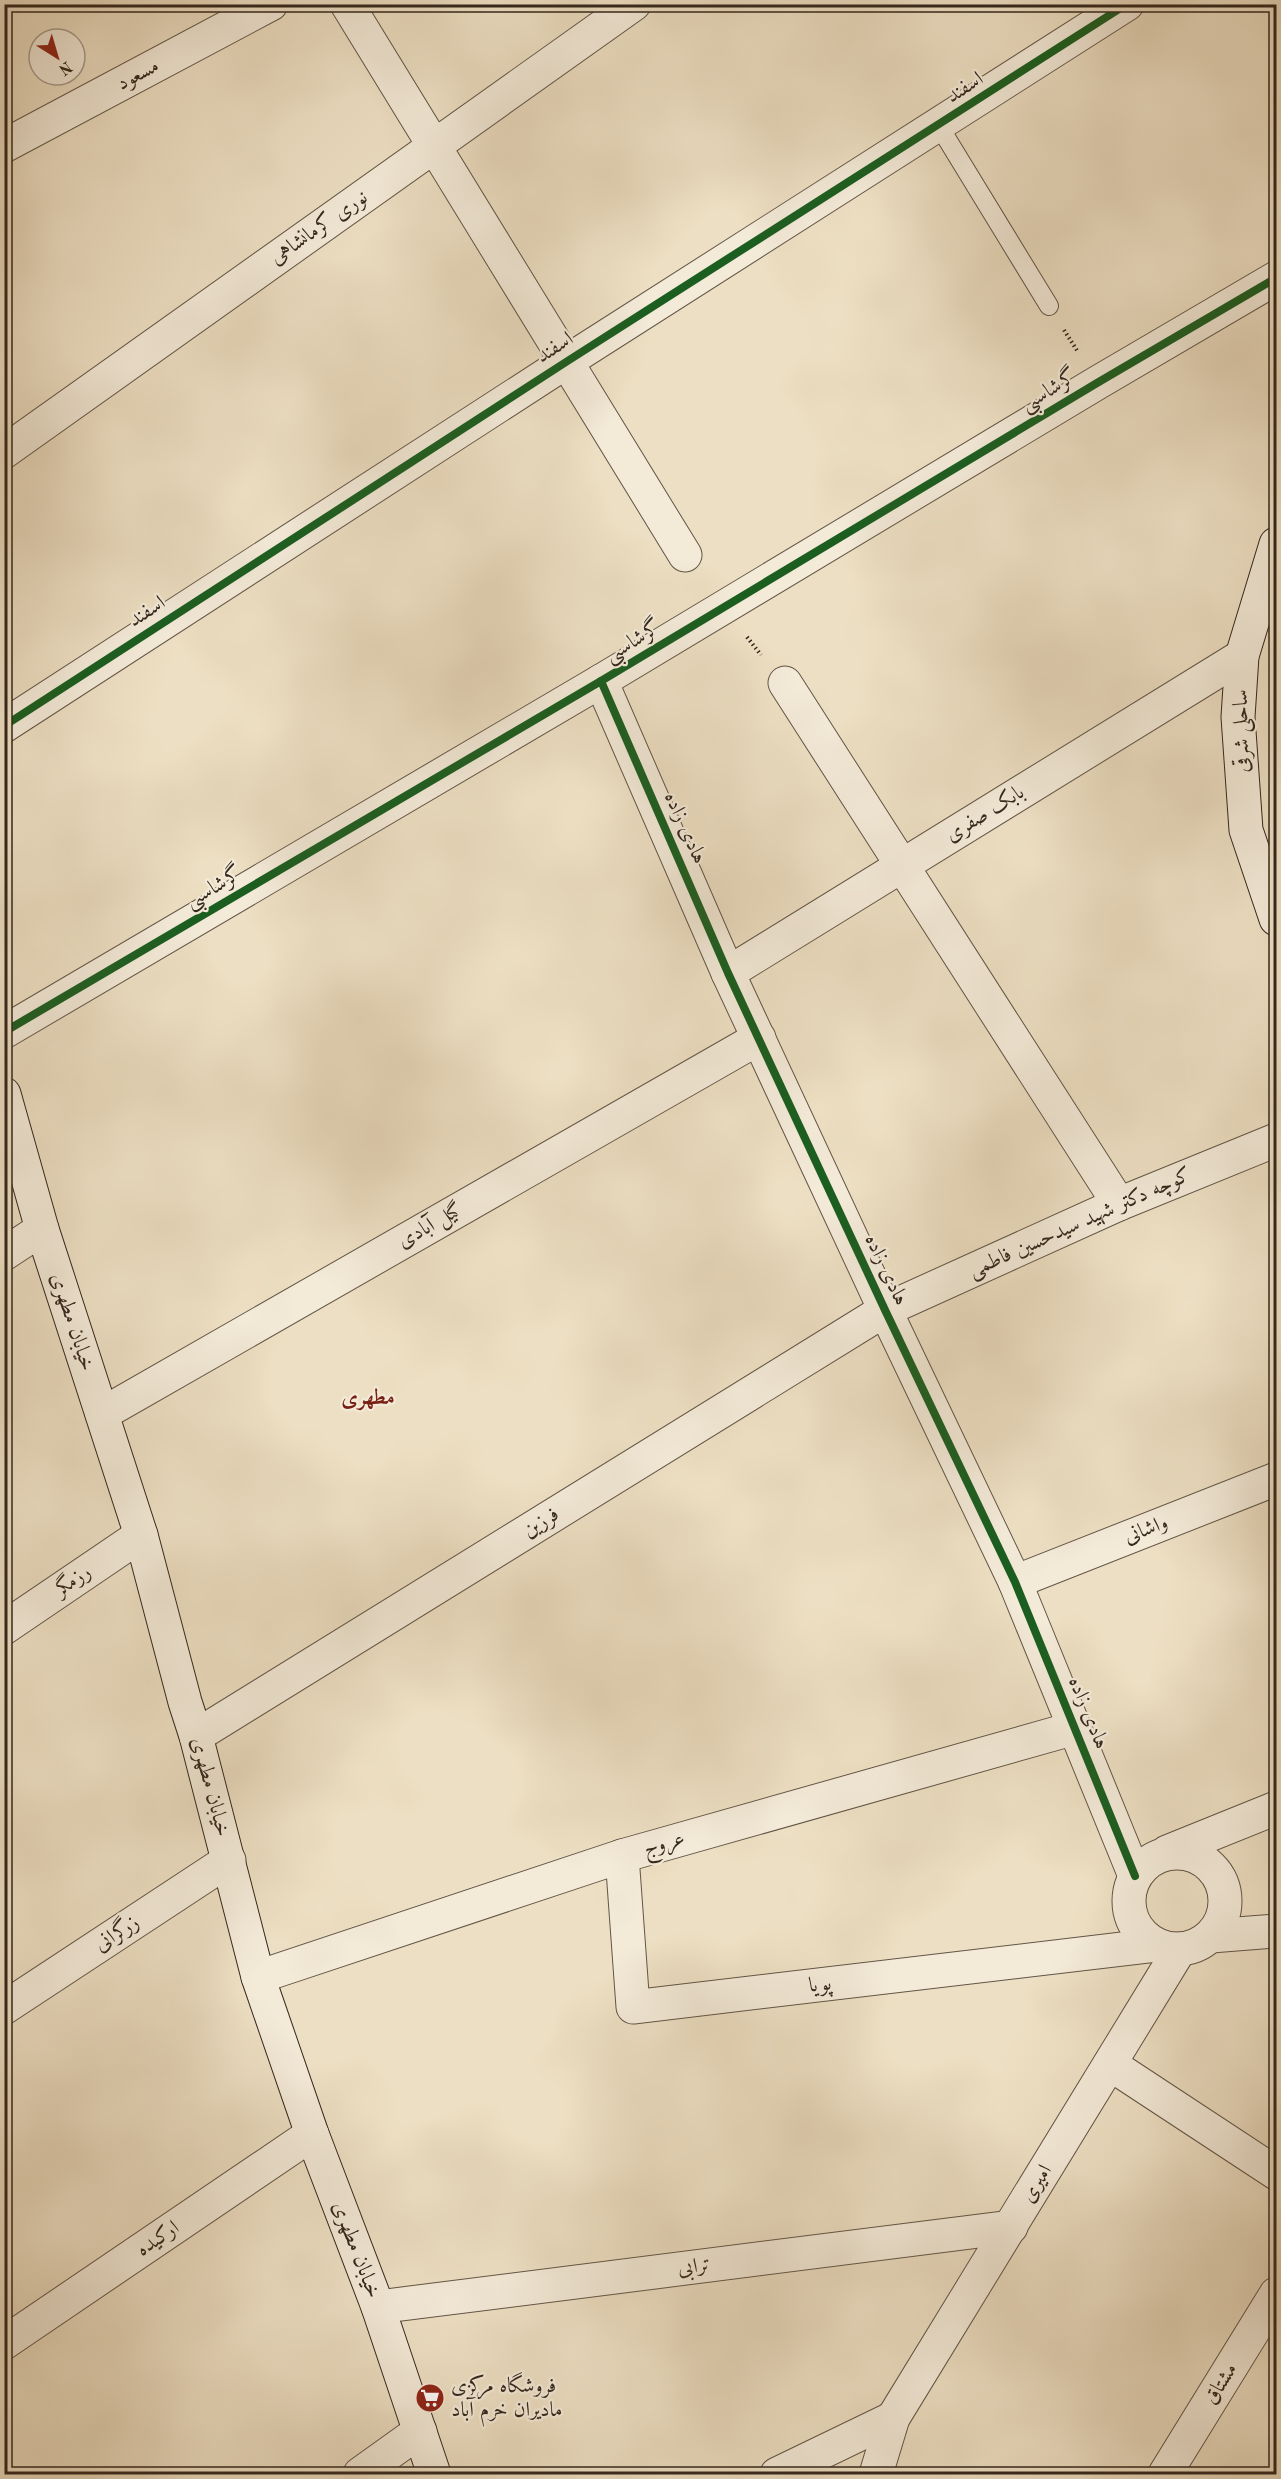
<svg xmlns="http://www.w3.org/2000/svg" width="1281" height="2479" font-family="'Old Standard TT',Amiri,serif">
  <style>
    .lines { fill: none; stroke-linecap: round; stroke-linejoin: round }
    .service-casing { stroke: #625546; stroke-width: 20 }
    .minor-casing { stroke: #625546; stroke-width: 35 }
    .tertiary-casing { stroke: #625546; stroke-width: 35 }
    .secondary-casing { stroke: #34271d; stroke-width: 35 }
    .path { stroke: #34271d; stroke-width: 4; stroke-dasharray: 1.5 3; stroke-linecap: butt }
    .service { stroke: #f3ead8; stroke-width: 18 }
    .minor { stroke: #f3ead8; stroke-width: 33 }
    .tertiary { stroke: #f3ead8; stroke-width: 33 }
    .secondary { stroke: #f3ead8; stroke-width: 33 }
    .cycleway-casing { stroke: #f3ead8; stroke-width: 11 }
    .cycleway { stroke: #1b5e20; stroke-width: 8 }
    .labels { text-anchor: middle; dominant-baseline: central; stroke-width: 4.5; stroke-linejoin: round; paint-order: stroke }
    .street-label { font-size: 21px; fill: #34271d; stroke: #f3ead8 }
    .poi-label { font-size: 21px; fill: #34271d; stroke: #f3ead8; text-anchor: start }
    .neighbourhood-label { font-size: 22px; font-weight: bold; fill: #7a1f14; stroke: #f3ead8 }
  </style>
  <rect width="100%" height="100%" fill="#eddfc3"/>
  <filter id="stains"><feTurbulence type="fractalNoise" baseFrequency=".00333" numOctaves="4"/><feColorMatrix values="0 0 0 0 .2 0 0 0 0 .09 0 0 0 0 .02 0 0 0 .5 -.17"/></filter>
  <radialGradient id="worn" r=".72"><stop offset=".6" stop-color="#630" stop-opacity="0"/><stop offset="1" stop-color="#630" stop-opacity=".3"/></radialGradient>
  <g class="lines">
    <!-- service casing -->
    <g class="service-casing">
      <polyline id="service" points="939,126 1049,306"/>
    </g>
    <!-- minor casing -->
    <g class="minor-casing">
      <g id="minor">
        <polyline points="347,4 685,555"/>
        <polyline points="4,146 271,4"/>
        <polyline points="4,452 634,4"/>
        <polyline points="601,681 728,973 885,1310 1015,1582 1135,1876"/>
        <polyline points="785,683 1119,1204"/>
        <polyline points="4,726 566,362 1127,4"/>
        <polyline points="728,973 1242,656"/>
        <polyline points="4,1254 42,1229"/>
        <polyline points="102,1414 759,1038"/>
        <polyline points="1015,1582 1276,1479"/>
        <polyline points="4,1628 141,1535"/>
        <polyline points="196,1736 885,1310 1119,1204 1276,1140"/>
        <polyline points="1167,1852 1276,1808"/>
        <circle cx="1177" cy="1901" r="48"/>
        <polyline points="622,1856 633,2007 1156,1945"/>
        <polyline points="1211,1936 1276,1931"/>
        <polyline points="258,1977 622,1856 1075,1728"/>
        <polyline points="4,2008 229,1860"/>
        <polyline points="1110,2064 1276,2173"/>
        <polyline points="378,2307 1011,2227"/>
        <polyline points="4,2343 312,2134"/>
        <polyline points="360,2474 420,2431"/>
        <polyline points="777,2474 893,2418"/>
        <polyline points="876,2474 893,2418 1180,1949"/>
        <polyline points="1165,2474 1276,2294"/>
      </g>
    </g>
    <!-- tertiary casing -->
    <g class="tertiary-casing">
      <polyline id="tertiary" points="4,1032 601,681 1097,383 1276,278"/>
    </g>
    <!-- secondary casing -->
    <g class="secondary-casing">
      <g id="secondary">
        <polyline points="1276,544 1242,656 1238,717 1246,830 1276,919"/>
        <polyline points="4,1094 42,1229 141,1535 185,1702 196,1736 258,1977 312,2134 378,2307 434,2474"/>
      </g>
    </g>
    <!-- path -->
    <g class="path">
      <polyline points="1064,330 1078,352"/>
      <polyline points="747,637 761,655"/>
    </g>
    <!-- service -->
    <use href="#service" class="service"/>
    <!-- minor -->
    <use href="#minor" class="minor"/>
    <!-- tertiary -->
    <use href="#tertiary" class="tertiary"/>
    <!-- secondary -->
    <use href="#secondary" class="secondary"/>
    <!-- cycleway casing -->
    <g class="cycleway-casing">
      <g id="cycleway">
        <polyline points="601,681 728,973 885,1310 1015,1582 1135,1876"/>
        <polyline points="4,726 566,362 1127,4"/>
        <polyline points="4,1032 601,681 1097,383 1276,278"/>
      </g>
    </g>
    <!-- cycleway -->
    <use href="#cycleway" class="cycleway"/>
  </g>
  <!-- icons -->
  <defs>
    <g id="supermarket-disc" transform="scale(1.5)"><circle r="9.5" fill="#8f2418" stroke="#f3ead8"/><path d="M-6-5.5h2.5l.6 2H6L4.5 2H-2.5L-4.4-4H-6ZM-1.5 3.2a1.3 1.3 0 1 0 .1 0ZM3 3.2a1.3 1.3 0 1 0 .1 0Z" fill="#fff"/></g>
  </defs>
  <g fill-rule="evenodd">
    <use href="#supermarket-disc" x="430" y="2398"/>
  </g>
  <g class="labels">
    <!-- street labels -->
    <g class="street-label">
      <text transform="translate(138 75) rotate(-28)">مسعود</text>
      <text transform="translate(965 88) rotate(-33)">اسفند</text>
      <text transform="translate(319 228) rotate(-35)">نوری کرمانشاهی</text>
      <text transform="translate(555 348) rotate(-33)">اسفند</text>
      <text transform="translate(1049 391) rotate(-31)">گرشاسبی</text>
      <text transform="translate(147 612) rotate(-33)">اسفند</text>
      <text transform="translate(633 642) rotate(-31)">گرشاسبی</text>
      <text transform="translate(1242 731) rotate(-91)">ساحلی شرقی</text>
      <text transform="translate(985 814) rotate(-32)">بابک صفری</text>
      <text transform="translate(685 828) rotate(66)">هادی زاده</text>
      <text transform="translate(214 888) rotate(-30)">گرشاسبی</text>
      <text transform="translate(1080 1223) rotate(-24)">کوچه دکتر شهید سیدحسین فاطمی</text>
      <text transform="translate(430 1226) rotate(-30)">گیل آبادی</text>
      <text transform="translate(886 1270) rotate(65)">هادی زاده</text>
      <text transform="translate(72 1322) rotate(72)">خیابان مطهری</text>
      <text transform="translate(541 1523) rotate(-32)">فرزین</text>
      <text transform="translate(1146 1530) rotate(-21)">واشانی</text>
      <text transform="translate(73 1581) rotate(-34)">رزمگر</text>
      <text transform="translate(1088 1713) rotate(68)">هادی زاده</text>
      <text transform="translate(210 1787) rotate(75)">خیابان مطهری</text>
      <text transform="translate(664 1844) rotate(-16)">عروج</text>
      <text transform="translate(117 1934) rotate(-33)">زرگرانی</text>
      <text transform="translate(820 1985) rotate(-7)">پویا</text>
      <text transform="translate(1037 2184) rotate(-59)">امیری</text>
      <text transform="translate(158 2239) rotate(-34)">ارکیده</text>
      <text transform="translate(356 2250) rotate(69)">خیابان مطهری</text>
      <text transform="translate(694 2267) rotate(-7)">ترابی</text>
      <text transform="translate(1221 2384) rotate(-58)">مشتاق</text>
    </g>
    <!-- poi labels -->
    <g class="poi-label">
      <text x="451" y="2386">فروشگاه مرکزی<tspan x="451" dy="24">مادیران خرم آباد</tspan></text>
    </g>
    <!-- neighbourhood labels -->
    <g class="neighbourhood-label">
      <text x="368" y="1398">مطهری</text>
    </g>
  </g>
  <!-- margin -->
  <rect width="1281" height="2479" fill="none" stroke="#eddfc3" stroke-width="24"/>
  <rect x="6" y="6" width="1269" height="2467" fill="none" stroke="#34271d" stroke-width="3"/>
  <rect x="12" y="12" width="1257" height="2455" fill="none" stroke="#34271d" stroke-width="1.5"/>
  <!-- north arrow -->
  <g transform="translate(57 57) rotate(143)"><circle r="28" fill="#f3ead8" stroke="#a79c8d" stroke-width="1.5"/>
  <path d="M0-4.5L10 22L0 15L-10 22Z" fill="#8f2418"/>
  <text y="-9" font-size="16" font-weight="bold" text-anchor="middle" fill="#34271d">N</text>
  </g>
  <rect width="100%" height="100%" filter="url(#stains)"/>
  <rect width="100%" height="100%" fill="url(#worn)"/>
</svg>
